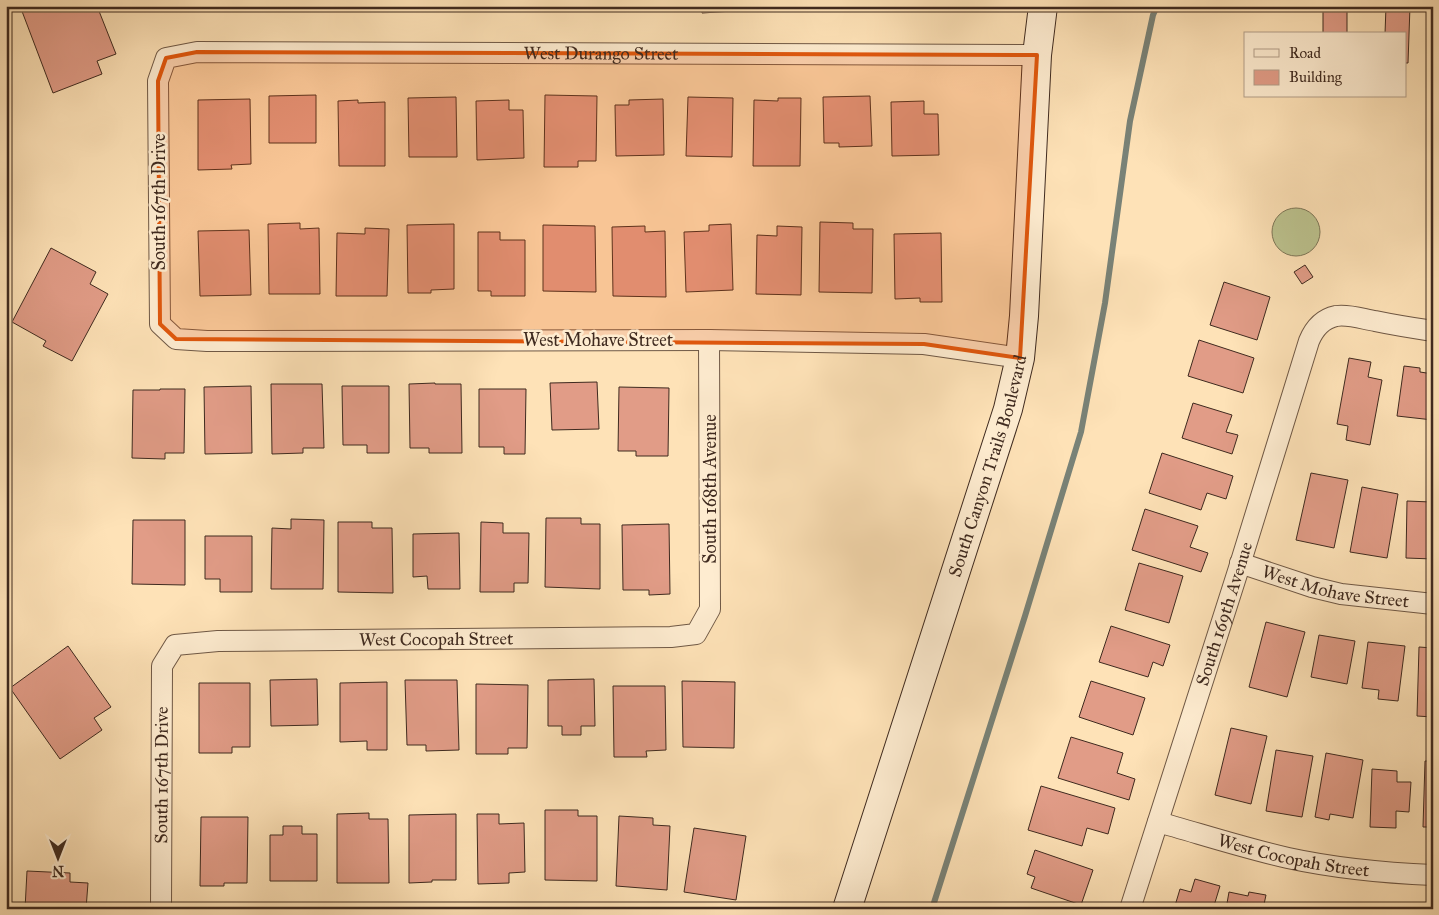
<svg xmlns="http://www.w3.org/2000/svg" width="1439" height="915" font-family="'IM FELL Great Primer',serif">
  <style>
    .green { fill: #bdc490; stroke: #7e7758 }
    .lines { fill: none; stroke-linecap: round; stroke-linejoin: round }
    .stream { stroke: #798277; stroke-width: 6 }
    .building { fill: #e19c87; stroke: #3f2a1f }
    .street-casing { stroke: #6f5845; stroke-width: 22 }
    .secondary-casing { stroke: #3f2a1f; stroke-width: 30 }
    .street { stroke: #feecd0; stroke-width: 20 }
    .secondary { stroke: #feecd0; stroke-width: 28 }
    .marked { fill: #e0570d; fill-opacity: 0.2; stroke: #e0570d; stroke-width: 4; stroke-linejoin: round }
    .labels { text-anchor: middle; dominant-baseline: central; stroke-width: 5; stroke-linejoin: round; paint-order: stroke }
    .street-label { font-size: 18px; fill: #3f2a1f; stroke: #feecd0 }
  </style>
  <rect width="100%" height="100%" fill="#fee2b7"/>
  <filter id="stains"><feTurbulence type="fractalNoise" baseFrequency=".004" numOctaves="4"/><feColorMatrix values="0 0 0 0 .2 0 0 0 0 .09 0 0 0 0 .02 0 0 0 .5 -.17"/></filter>
  <radialGradient id="worn" r=".72"><stop offset=".6" stop-color="#630" stop-opacity="0"/><stop offset="1" stop-color="#630" stop-opacity=".3"/></radialGradient>
  <!-- green -->
  <circle class="green" cx="1296" cy="232" r="24"/>
  <g class="lines">
    <!-- stream -->
    <polyline class="stream" points="932,909 1025,616 1081,432 1105,303 1130,121 1153,15 1157,6"/>
  </g>
  <!-- building -->
  <g class="building">
    <polygon points="20,6 97,6 116,54 97,61 102,74 53,93"/>
    <rect x="287" y="6" width="47" height="5"/>
    <polygon points="441,6 473,6 473,10 441,11"/>
    <polygon points="578,6 611,6 611,8 578,9"/>
    <polygon points="702,6 749,6 749,10 702,13"/>
    <rect x="1323" y="6" width="24" height="28"/>
    <polygon points="1386,6 1410,6 1408,63 1405,63 1405,34 1385,34"/>
    <polygon points="316,95 316,143 269,143 269,96"/>
    <polygon points="545,95 597,96 596,161 578,161 578,167 544,167"/>
    <polygon points="870,96 872,146 839,147 839,143 824,143 823,97"/>
    <polygon points="456,97 457,157 409,157 408,98"/>
    <polygon points="688,97 733,98 732,157 686,156"/>
    <polygon points="778,98 801,98 800,166 753,166 754,100 778,101"/>
    <polygon points="250,99 251,164 231,165 232,169 198,170 198,100"/>
    <polygon points="663,99 664,155 616,156 615,105 629,105 629,100"/>
    <polygon points="358,100 358,103 385,102 385,166 339,166 338,101"/>
    <polygon points="509,100 509,110 523,110 524,158 477,160 476,101"/>
    <polygon points="924,101 924,114 938,114 939,155 892,156 891,102"/>
    <polygon points="820,222 853,223 853,229 873,229 872,293 819,292"/>
    <polygon points="300,223 300,229 319,228 320,294 269,294 268,224"/>
    <polygon points="454,224 454,289 431,290 431,293 408,293 407,225"/>
    <polygon points="731,224 733,290 686,292 684,232 709,231 709,225"/>
    <polygon points="543,225 595,226 596,292 543,291"/>
    <polygon points="645,226 645,232 665,231 666,297 613,296 612,227"/>
    <polygon points="777,226 802,227 801,295 756,294 757,235 777,236"/>
    <polygon points="365,228 389,229 387,296 336,296 337,233 365,234"/>
    <polygon points="249,230 251,295 200,296 198,231"/>
    <polygon points="478,232 500,232 500,240 525,240 525,296 491,296 491,291 478,291"/>
    <polygon points="941,233 942,302 920,302 920,298 895,299 894,234"/>
    <polygon points="51,248 96,272 90,284 108,294 72,361 43,346 46,341 12,322"/>
    <polygon points="1305,265 1313,277 1302,284 1294,272"/>
    <polygon points="1224,282 1270,297 1257,340 1210,325"/>
    <polygon points="1199,340 1254,358 1243,393 1188,376"/>
    <polygon points="1349,358 1371,362 1368,377 1382,380 1370,445 1346,440 1348,426 1337,424"/>
    <polygon points="1404,366 1420,368 1420,372 1433,374 1433,420 1397,416"/>
    <polygon points="597,382 599,429 552,430 550,383"/>
    <polygon points="435,383 435,384 461,384 462,453 429,453 429,448 410,448 409,384"/>
    <polygon points="271,384 322,384 324,448 303,448 303,453 272,454"/>
    <polygon points="251,386 252,453 205,454 204,387"/>
    <polygon points="342,386 389,386 389,453 367,453 367,445 343,445"/>
    <polygon points="619,387 669,388 668,456 636,456 636,451 618,451"/>
    <polygon points="160,389 185,389 184,453 165,453 165,459 132,458 133,390 160,390"/>
    <polygon points="479,389 526,389 525,454 504,454 504,447 479,447"/>
    <polygon points="1193,403 1232,415 1226,432 1238,435 1232,454 1182,438"/>
    <polygon points="1162,453 1233,476 1226,499 1207,493 1201,510 1149,493"/>
    <polygon points="1311,473 1348,480 1334,548 1296,540"/>
    <polygon points="1362,487 1398,494 1387,558 1350,552"/>
    <polygon points="1407,501 1431,502 1430,514 1433,515 1433,559 1406,558"/>
    <polygon points="1145,509 1198,526 1190,547 1208,553 1201,572 1132,550"/>
    <polygon points="546,518 581,518 581,524 600,524 600,589 545,587"/>
    <polygon points="291,519 324,520 323,589 271,589 272,528 291,529"/>
    <polygon points="133,520 185,520 185,585 132,584"/>
    <polygon points="338,522 372,522 372,528 392,528 393,593 338,592"/>
    <polygon points="481,522 503,523 503,533 529,533 528,583 514,583 514,592 480,592"/>
    <polygon points="669,524 670,594 649,595 649,590 623,590 622,525"/>
    <polygon points="459,533 460,589 428,589 427,576 413,577 413,534"/>
    <polygon points="205,536 252,536 252,592 220,592 220,579 205,579"/>
    <polygon points="1139,563 1183,576 1169,623 1125,610"/>
    <polygon points="1266,622 1305,632 1287,697 1249,687"/>
    <polygon points="1111,626 1170,645 1163,666 1153,662 1148,677 1099,662"/>
    <polygon points="1319,635 1355,641 1347,684 1311,677"/>
    <polygon points="1368,642 1405,646 1398,701 1378,699 1379,690 1362,688"/>
    <polygon points="68,646 111,707 94,718 102,730 60,759 10,688"/>
    <polygon points="1419,647 1433,648 1433,717 1417,716"/>
    <polygon points="317,679 318,725 271,726 270,680"/>
    <polygon points="594,679 595,726 581,726 581,735 562,735 562,726 548,726 548,680"/>
    <polygon points="405,680 457,680 459,750 426,751 426,745 407,745"/>
    <polygon points="682,681 735,682 734,748 683,747"/>
    <polygon points="1091,681 1145,698 1133,735 1079,717"/>
    <polygon points="387,682 387,750 367,750 367,741 340,742 340,683"/>
    <polygon points="199,683 250,683 250,747 232,747 232,753 199,753"/>
    <polygon points="476,684 528,685 527,748 508,748 508,754 476,754"/>
    <polygon points="613,686 665,686 666,750 646,751 647,757 614,757"/>
    <polygon points="1231,728 1267,736 1251,804 1215,795"/>
    <polygon points="1071,737 1123,753 1117,773 1135,779 1129,800 1058,778"/>
    <polygon points="1276,750 1313,756 1302,817 1266,811"/>
    <polygon points="1326,753 1363,760 1353,818 1330,814 1329,820 1315,817"/>
    <polygon points="1425,761 1433,761 1433,827 1423,827"/>
    <polygon points="1372,769 1397,771 1397,782 1411,782 1409,812 1396,811 1396,828 1370,827"/>
    <polygon points="1041,786 1115,808 1108,834 1087,828 1082,846 1028,830"/>
    <polygon points="545,810 578,810 578,816 597,816 597,881 545,880"/>
    <polygon points="369,813 369,819 388,819 389,883 337,883 337,814"/>
    <polygon points="456,814 456,880 432,880 432,882 409,883 409,815"/>
    <polygon points="477,814 499,814 499,824 524,823 525,872 509,873 509,883 478,884"/>
    <polygon points="619,816 653,818 653,825 670,826 667,890 616,886"/>
    <polygon points="201,817 248,817 247,883 224,883 224,886 200,886"/>
    <polygon points="283,826 302,826 302,834 317,834 317,881 270,881 270,835 283,835"/>
    <polygon points="694,828 746,836 736,900 684,892"/>
    <polygon points="1035,850 1093,870 1081,905 1031,888 1035,877 1027,874"/>
    <polygon points="27,871 70,873 70,882 88,883 86,909 25,909"/>
    <polygon points="1195,879 1220,886 1213,909 1174,909 1180,889 1191,892"/>
    <polygon points="1229,892 1248,896 1249,892 1266,895 1263,909 1226,909"/>
  </g>
  <g class="lines">
    <!-- street casing -->
    <g class="street-casing">
      <g id="street">
        <path id="s1" d="M1020,358L924,344L709,340L207,341L176,339L160,324L158,81L166,58L197,52L1037,55"/>
        <path id="s2" d="M1240,563L1312,587L1341,594L1433,604"/>
        <path id="s3" d="M1158,822C1201,834 1244,848 1288,858C1334,868 1385,873 1433,875"/>
        <path id="s4" d="M161,909L162,666L175,645L218,641L671,637L696,634L710,609L709,340"/>
        <path id="s5" d="M1130,909L1238,571L1309,341C1314,329 1322,319 1336,316C1349,314 1363,319 1375,321C1394,325 1413,328 1433,331"/>
      </g>
    </g>
    <!-- secondary casing -->
    <g class="secondary-casing">
      <g id="secondary">
        <path id="s6" d="M847,909L1008,409L1020,358L1024,316L1037,55L1043,6"/>
      </g>
    </g>
    <!-- street -->
    <use href="#street" class="street"/>
    <!-- secondary -->
    <use href="#secondary" class="secondary"/>
  </g>
  <!-- marked area -->
  <path class="marked" d="M197,52L1037,55L1020,358L924,344L176,339L160,324L158,81L166,58Z"/>
  <g class="labels">
    <!-- street labels -->
    <g class="street-label">
      <text stroke="none"><textPath href="#s1" startOffset="1570">West Durango Street</textPath></text>
      <text transform="translate(159 202) rotate(-90)">South 167th Drive</text>
      <text x="598" y="340">West Mohave Street</text>
      <text stroke="none"><textPath href="#s6" startOffset="465">South Canyon Trails Boulevard</textPath></text>
      <text transform="translate(710 489) rotate(-90)">South 168th Avenue</text>
      <text stroke="none"><textPath href="#s2" startOffset="99">West Mohave Street</textPath></text>
      <text stroke="none"><textPath href="#s5" startOffset="310">South 169th Avenue</textPath></text>
      <text stroke="none"><textPath href="#s4" startOffset="529">West Cocopah Street</textPath></text>
      <text stroke="none"><textPath href="#s4" startOffset="134">South 167th Drive</textPath></text>
      <text stroke="none"><textPath href="#s3" startOffset="140">West Cocopah Street</textPath></text>
    </g>
  </g>
  <!-- margin -->
  <rect width="1439" height="915" fill="none" stroke="#fee2b7" stroke-width="25"/>
  <rect x="8" y="8" width="1424" height="900" fill="none" stroke="#3f2a1f" stroke-width="2.5"/>
  <rect x="12" y="12" width="1414" height="890" fill="none" stroke="#3f2a1f"/>
  <!-- legend -->
  <rect x="1244" y="32" width="162" height="65" fill="#feecd0" stroke="#b29e89"/>
  <rect x="1254" y="49" width="25" height="8" fill="#feecd0" stroke="#b29e89"/>
  <text x="1289" y="58" font-size="15" fill="#3f2a1f">Road</text>
  <rect x="1254" y="70" width="25" height="15" fill="#e19c87" stroke="#b29e89"/>
  <text x="1289" y="82" font-size="15" fill="#3f2a1f">Building</text>
  <!-- north arrow -->
  <g transform="translate(58 858) rotate(180)" stroke="#feecd0" stroke-width="4" paint-order="stroke">
  <path d="M0-4L9 19L0 12L-9 19Z" fill="#3f2a1f"/>
  <text y="-8" font-size="14" font-weight="bold" text-anchor="middle" fill="#3f2a1f">N</text>
  </g>
  <rect width="100%" height="100%" filter="url(#stains)"/>
  <rect width="100%" height="100%" fill="url(#worn)"/>
</svg>
